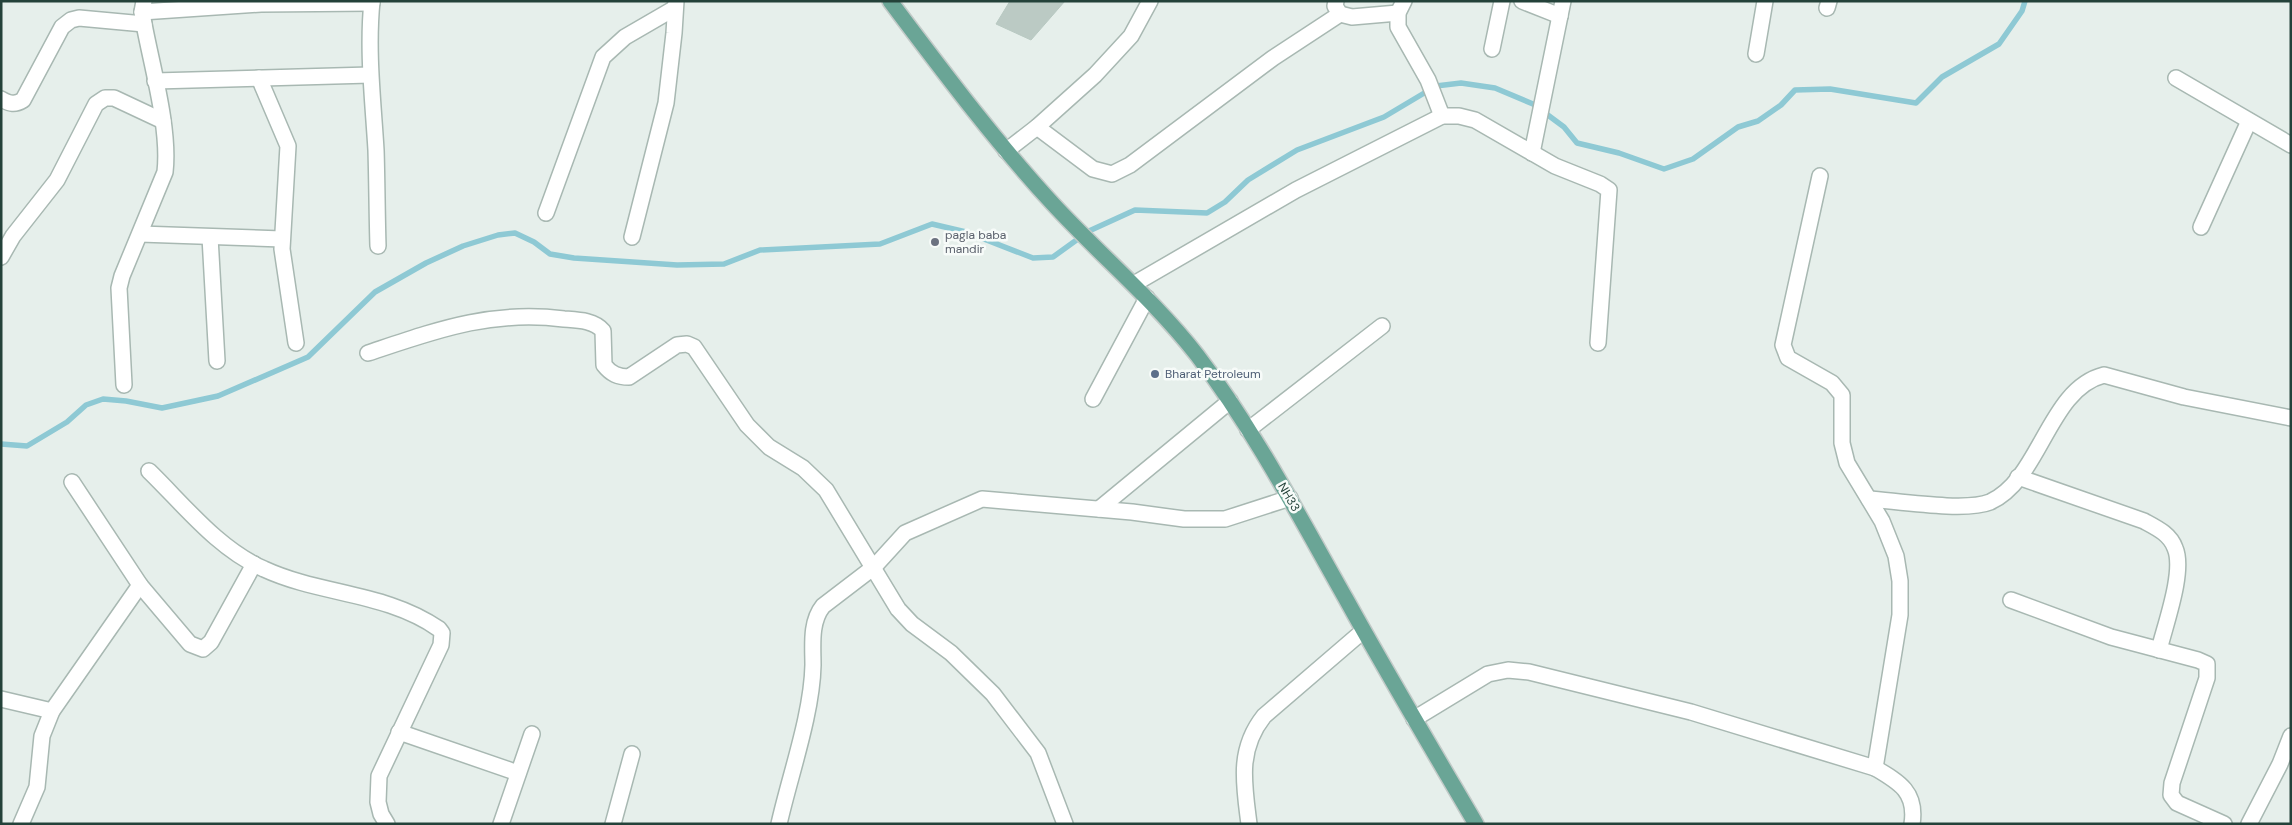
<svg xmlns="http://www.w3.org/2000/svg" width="2292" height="825" font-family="'DM Sans',sans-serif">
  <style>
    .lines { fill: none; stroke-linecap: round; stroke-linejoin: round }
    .stream { stroke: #8ec9d4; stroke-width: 5.5 }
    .building { fill: #bbcac4; stroke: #b8c9c2 }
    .minor-casing { stroke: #a8b8b2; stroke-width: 18 }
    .major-casing { stroke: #c2cac8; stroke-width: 18 }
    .minor { stroke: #fff; stroke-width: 15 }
    .major { stroke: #6aa596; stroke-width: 15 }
    .worship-dot { fill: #6b7280; stroke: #f7fbf9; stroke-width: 2 }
    .service-dot { fill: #5c6f8a; stroke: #f7fbf9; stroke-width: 2 }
    .labels { text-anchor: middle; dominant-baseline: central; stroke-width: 5; stroke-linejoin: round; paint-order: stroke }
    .worship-label { font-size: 12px; fill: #5b616d; stroke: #f7fbf9; text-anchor: start }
    .service-label { font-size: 12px; fill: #4e5e75; stroke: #f7fbf9; text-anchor: start }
    .street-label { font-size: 12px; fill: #24423a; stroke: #f7fbf9 }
  </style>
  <rect width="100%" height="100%" fill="#e6efeb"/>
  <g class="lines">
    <!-- stream -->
    <polyline class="stream" points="1,444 27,446 67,422 86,405 103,399 126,401 162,408 218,396 308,357 375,292 426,263 463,246 498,235 515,233 534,242 550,254 574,258 677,265 724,264 760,250 880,244 932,224 966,232 1033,258 1053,257 1089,231 1135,210 1207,213 1225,202 1248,180 1297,150 1384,117 1436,86 1461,83 1495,88 1533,104 1564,127 1577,143 1619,153 1664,169 1693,159 1738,127 1758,121 1781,105 1795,90 1830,89 1916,103 1942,77 1999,44 2022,11 2025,1"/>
  </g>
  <!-- building -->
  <polygon class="building" points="1010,1 1065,1 1031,40 996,24"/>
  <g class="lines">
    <!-- minor casing -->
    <g class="minor-casing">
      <g id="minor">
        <path d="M372,1C367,51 373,100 376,150C377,182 377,214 378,246"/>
        <polyline points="1336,1 1335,6 1340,14 1352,17 1398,13"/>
        <polyline points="1404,1 1398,13 1398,27 1428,80 1442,116"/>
        <polyline points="1522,1 1560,16"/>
        <polyline points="1827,8 1829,1"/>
        <polyline points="142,12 261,4 372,3"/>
        <polyline points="1492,49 1502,1"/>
        <polyline points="1756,54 1765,1"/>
        <polyline points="259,78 288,146 282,249 296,343"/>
        <polyline points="2176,78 2291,145"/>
        <polyline points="155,81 370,75"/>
        <path d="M1,99C10,104 15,105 23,100L62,27L71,20L79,18L144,24"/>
        <polyline points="1037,127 1093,169 1112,174 1130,165 1273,58 1340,14"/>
        <polyline points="1006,151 1037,127 1095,75 1131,36 1150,1"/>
        <polyline points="1532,153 1563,1"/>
        <polyline points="1820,176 1783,345 1788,358 1832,383 1842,395 1842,443 1847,463 1882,521 1896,556 1900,581 1900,615 1875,768"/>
        <polyline points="546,213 603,57 625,37 675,8"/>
        <polyline points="2201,227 2249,121"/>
        <polyline points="140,234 282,239"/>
        <polyline points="210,237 217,361"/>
        <polyline points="632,237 666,103 674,33 676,1"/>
        <polyline points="1,257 13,236 57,180 96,104 105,98 114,98 163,121"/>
        <polyline points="1134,284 1296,190 1442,116 1459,116 1475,120 1555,166 1600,184 1609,190 1598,343"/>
        <path d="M368,353C437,330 490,310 564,319C577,320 594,320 603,331L604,365C611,374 618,377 629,377L677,345L687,344L694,347L747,425L769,447L803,468L826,490L898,609L912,624L951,653L993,694L1038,753L1065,824"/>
        <path d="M124,385L119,288L122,276L165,172C170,129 152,67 144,24L142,12L144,1"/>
        <polyline points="1093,399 1147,298"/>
        <polyline points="1248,430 1382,326"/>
        <path d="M149,471C184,505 218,549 264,569C320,595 386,592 439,629L442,633L441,645L379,776L378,802L381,814L387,824"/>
        <path d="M2018,477L2144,521C2157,528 2170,534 2175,548C2185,571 2165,625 2159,650"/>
        <polyline points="72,482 140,585 190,644 203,649 211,642 254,564"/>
        <path d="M1869,499C1897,501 1966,512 1990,502C2041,479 2048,389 2104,375L2184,397L2291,418"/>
        <polyline points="1099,509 1230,401"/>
        <polyline points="2011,600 2111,637 2198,660 2207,664 2207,678 2172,783 2171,795 2177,803 2224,824"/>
        <polyline points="1,699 52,711"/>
        <path d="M1414,719L1488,674L1508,670L1529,672L1691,712L1875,768C1899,782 1917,792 1912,824"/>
        <polyline points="399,732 518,773"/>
        <polyline points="21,824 37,787 42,736 52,711 140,585"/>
        <polyline points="501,824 532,734"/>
        <polyline points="613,824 632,754"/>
        <path d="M779,824C790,775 812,714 813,665C813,646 810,622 823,606L874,567L905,533L982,499L1132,512L1184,519H1225L1290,498"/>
        <path d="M1249,824C1244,784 1237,750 1264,716L1363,631"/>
        <polyline points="2249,824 2280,764 2291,736"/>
      </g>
    </g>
    <!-- major casing -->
    <g class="major-casing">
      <path id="major" d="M890,1C942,70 994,140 1053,204C1100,255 1154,300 1197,355C1255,431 1299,516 1346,599C1388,675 1432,749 1476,824"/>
    </g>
    <!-- minor -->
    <use href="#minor" class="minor"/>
    <!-- major -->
    <use href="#major" class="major"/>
  </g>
  <!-- markers -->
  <circle class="worship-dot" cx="935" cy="242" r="5"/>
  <circle class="service-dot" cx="1155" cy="374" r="5"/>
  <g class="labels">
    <!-- worship labels -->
    <g class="worship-label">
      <text x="945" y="235">pagla baba<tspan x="945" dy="14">mandir</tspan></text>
    </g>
    <!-- service labels -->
    <g class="service-label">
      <text x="1165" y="374">Bharat Petroleum</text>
    </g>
    <!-- street labels -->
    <g class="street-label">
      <text transform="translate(1289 497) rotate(60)">NH33</text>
    </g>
  </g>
  <!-- border -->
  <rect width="2292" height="825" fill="none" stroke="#24423a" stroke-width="5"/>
</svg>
